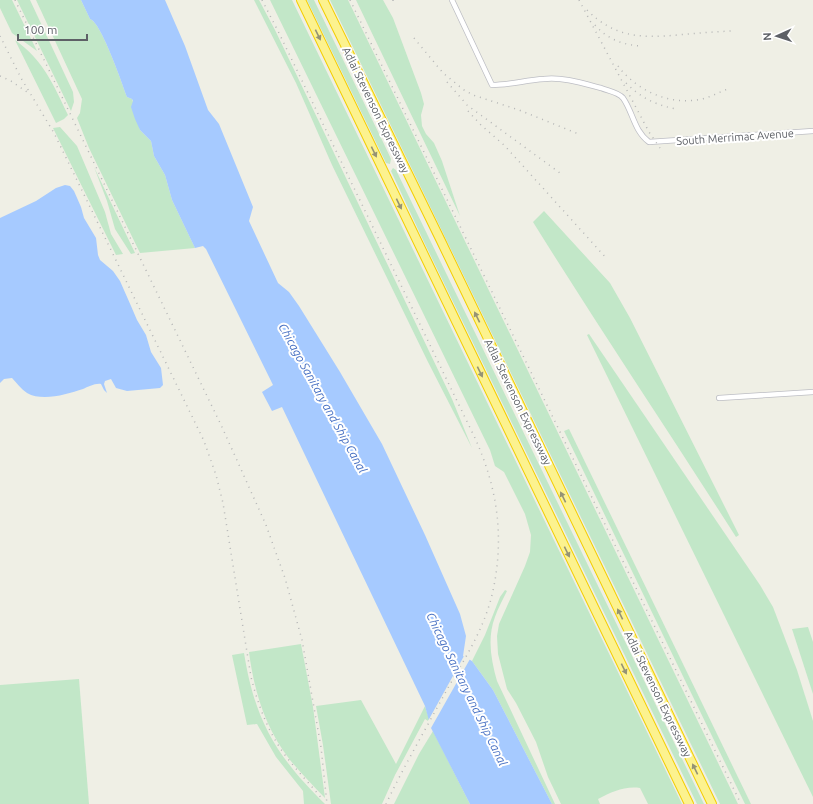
<svg xmlns="http://www.w3.org/2000/svg" width="813" height="804" font-family="Ubuntu,sans-serif">
  <style>
    .green { fill: #c2e7c8 }
    .water { fill: #a6caff }
    .pier { fill: #efefe5 }
    .lines { fill: none; stroke-linecap: round; stroke-linejoin: round }
    .street-casing { stroke: #bdbec4; stroke-width: 6 }
    .highway-casing { stroke: #f4ce01; stroke-width: 10 }
    .street { stroke: #fff; stroke-width: 4.5 }
    .highway { stroke: #fcf28f; stroke-width: 8 }
    .rail { stroke: #b6b7b7; stroke-width: 1.5; stroke-dasharray: 1 5; stroke-linecap: butt }
    .oneway { fill: #959374 }
    .labels { text-anchor: middle; dominant-baseline: central; stroke-width: 4; stroke-linejoin: round; paint-order: stroke }
    .street-label { font-size: 11px; fill: #5d6066; stroke: #fff }
    .water-label { font-size: 12px; font-style: italic; fill: #4770c3; stroke: #fff }
  </style>
  <rect width="100%" height="100%" fill="#efefe5"/>
  <!-- green -->
  <g class="green">
    <polygon points="0,0 12,0 37,51 12,33 0,8"/>
    <polygon points="17,0 30,0 73,92 74,102 71,111"/>
    <path d="M36,0H81L90,19C101,22 122,83 127,97L132,99L133,102L140,130L151,141L154,156L165,175L172,200L195,248L140,253L89,148L77,118L80,113L82,99Z"/>
    <polygon points="254,0 259,0 275,30 452,399 472,448 428,362 332,165 296,83"/>
    <path d="M270,0H292L682,804H648L640,788C624,786 612,792 598,799L600,804H561L548,777L536,742L516,703L507,689L498,654L497,636L499,624L525,566L530,552L531,535L525,514L504,472L495,466L490,450Z"/>
    <polygon points="307,0 314,0 384,144 391,159 390,164 386,163"/>
    <polygon points="330,0 348,0 738,804 720,804"/>
    <polygon points="356,0 383,0 393,18 421,93 424,104 421,115 422,126 426,134 434,143 442,161 460,216"/>
    <path d="M15,40C44,61 53,84 68,115L64,119L56,123Z"/>
    <polygon points="60,127 77,146 105,212 111,234 123,254 116,255 53,128"/>
    <polygon points="94,167 135,253 131,254 115,229 107,201"/>
    <polygon points="393,168 396,170 704,804 697,804 424,242 391,171"/>
    <path d="M544,211L610,283L630,318L739,535L736,537C669,432 599,328 533,222Z"/>
    <polygon points="589,334 760,585 773,607 797,670 813,721 813,797 587,335"/>
    <polygon points="569,429 751,804 745,804 564,431"/>
    <path d="M505,590L507,591C503,599 498,608 495,617C487,638 491,660 497,681L555,804H552L493,690L472,661L485,635L500,597Z"/>
    <polygon points="808,627 813,642 813,694 792,629"/>
    <path d="M301,644L313,707L325,798C313,786 301,773 290,760C265,728 254,691 249,652Z"/>
    <path d="M244,653C255,721 276,756 325,804H304L303,791L276,757L257,724L247,725L232,655Z"/>
    <polygon points="79,679 89,804 0,804 0,685"/>
    <polygon points="361,700 396,764 425,706 429,719 428,721 425,719 395,775 382,804 331,804 323,745 316,706"/>
    <polygon points="433,731 470,804 394,804 419,754"/>
  </g>
  <!-- water -->
  <g class="water">
    <path d="M81,0H165L185,46L208,110L219,124L253,207L249,221L278,283L289,292L299,306L340,372L382,444L425,535L460,614L466,636L463,656L472,661L493,690L552,804H470L431,728L425,706L282,407L272,411L262,392L273,385L206,249L203,246L195,248L194,246L172,200L165,175L154,156L151,141L140,130L135,119L131,107L133,101L132,99L127,97C122,83 101,22 90,19Z"/>
    <path d="M65,185L70,186L74,191L81,207L84,218L96,238L98,255L100,260L113,271L120,281L131,306L137,320L146,335L151,352L161,368L163,385L160,388L127,391L116,388L111,379L105,381L104,384L107,393L104,390L101,384C95,383 88,387 83,389C67,394 43,402 27,393C21,389 17,383 12,378L4,379L0,383V218L36,201L56,188Z"/>
  </g>
  <!-- pier -->
  <polygon class="pier" points="464,656 470,659 431,728 429,727 428,721"/>
  <g class="lines">
    <!-- street casing -->
    <g class="street-casing">
      <g id="street">
        <path d="M452,0L492,85C510,85 526,80 544,79C563,77 582,83 601,88C608,91 618,92 623,98C633,112 634,131 649,142L813,131"/>
        <polyline points="719,398 813,392"/>
      </g>
    </g>
    <!-- highway casing -->
    <g class="highway-casing">
      <g id="highway">
        <polyline points="301,0 689,804"/>
        <polyline points="323,0 441,241 712,804"/>
      </g>
    </g>
    <!-- street -->
    <use href="#street" class="street"/>
    <!-- highway -->
    <use href="#highway" class="highway"/>
    <!-- rail -->
    <g class="rail">
      <polyline points="15,0 222,427 266,525 285,578 302,640 321,747 327,804"/>
      <path d="M262,0L278,31L474,436C498,488 505,539 492,595C484,628 466,657 449,686C428,725 405,764 386,804"/>
      <polyline points="350,0 741,804"/>
      <polyline points="393,0 393,1"/>
      <polyline points="579,0 649,132 660,148"/>
      <path d="M587,10C615,38 641,38 678,35C696,33 713,32 731,31"/>
      <path d="M595,25C607,39 623,45 641,46"/>
      <path d="M0,36L21,78L54,133L204,441L216,475L223,503L251,677C258,705 268,732 285,755C297,771 311,785 323,800"/>
      <polyline points="414,38 443,73 464,90 473,95 519,110 581,135"/>
      <path d="M618,66C637,91 670,106 702,99C711,97 719,92 728,89"/>
      <polyline points="0,76 11,81 27,92"/>
      <polyline points="447,82 467,105 560,173"/>
      <path d="M626,83C641,98 656,105 676,109"/>
      <polyline points="468,111 481,125 505,146 607,259"/>
    </g>
  </g>
  <!-- one-way arrows -->
  <defs><path id="oneway-solid" d="M-6-.8H1V-3.2L6.5 0L1 3.2V.8H-6Z"/></defs>
  <g class="oneway">
    <use href="#oneway-solid" transform="translate(318 35) rotate(64)"/>
    <use href="#oneway-solid" transform="translate(374 152) rotate(64)"/>
    <use href="#oneway-solid" transform="translate(399 204) rotate(64)"/>
    <use href="#oneway-solid" transform="translate(477 317) rotate(-116)"/>
    <use href="#oneway-solid" transform="translate(480 372) rotate(64)"/>
    <use href="#oneway-solid" transform="translate(563 497) rotate(-116)"/>
    <use href="#oneway-solid" transform="translate(567 552) rotate(64)"/>
    <use href="#oneway-solid" transform="translate(620 614) rotate(-116)"/>
    <use href="#oneway-solid" transform="translate(624 669) rotate(64)"/>
    <use href="#oneway-solid" transform="translate(695 769) rotate(-116)"/>
  </g>
  <g class="labels">
    <!-- street labels -->
    <g class="street-label">
      <text transform="translate(376 110) rotate(64)">Adlai Stevenson Expressway</text>
      <text transform="translate(735 137) rotate(-4)">South Merrimac Avenue</text>
      <text transform="translate(518 402) rotate(64)">Adlai Stevenson Expressway</text>
      <text transform="translate(658 694) rotate(64)">Adlai Stevenson Expressway</text>
    </g>
    <!-- water labels -->
    <g class="water-label">
      <text transform="translate(323 398) rotate(61)">Chicago Sanitary and Ship Canal</text>
      <text transform="translate(467 689) rotate(64)">Chicago Sanitary and Ship Canal</text>
    </g>
  </g>
  <!-- north arrow -->
  <g transform="translate(777 36) rotate(267)" stroke="#ffffff" stroke-width="3" paint-order="stroke">
  <path d="M0-3L7 15L0 10L-7 15Z" fill="#5d6066"/>
  <text y="-6" font-size="11" font-weight="bold" text-anchor="middle" fill="#5d6066">N</text>
  </g>
  <!-- scale -->
  <path d="M18 34v6h69v-6" fill="none" stroke="#5d6066" stroke-width="2"/>
  <text x="24" y="34" font-size="12" fill="#5d6066" stroke="#ffffff" stroke-width="3" paint-order="stroke">100 m</text>
</svg>
